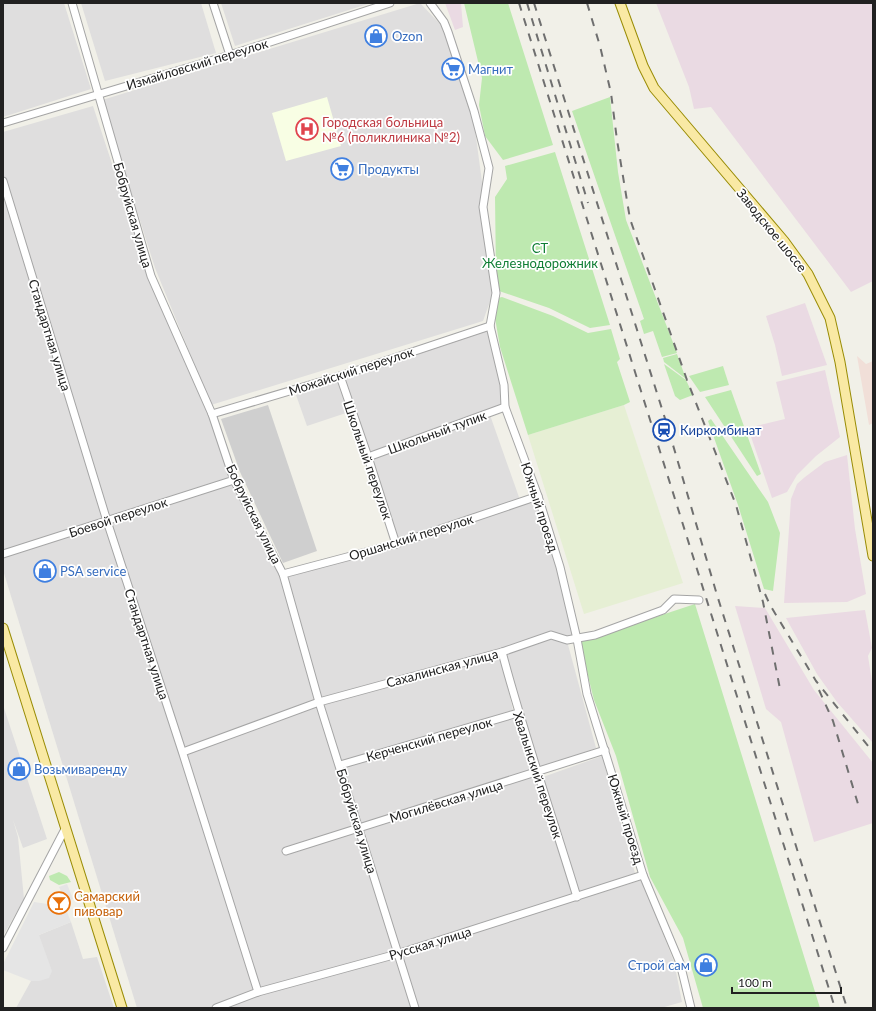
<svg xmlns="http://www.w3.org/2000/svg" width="876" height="1011" font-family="Lato,sans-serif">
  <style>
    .residential { fill: #dfdede }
    .commercial { fill: #f1dfd8 }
    .industrial { fill: #eadae3 }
    .education { fill: #f8fee4 }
    .religious { fill: #cfcfcf }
    .farmland { fill: #e6efd4 }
    .grass { fill: #bee9b0 }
    .parking { fill: #e5e5e5 }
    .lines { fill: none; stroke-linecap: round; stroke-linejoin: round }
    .minor-casing { stroke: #a5a5a5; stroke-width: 9 }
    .major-casing { stroke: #998c05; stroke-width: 11 }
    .minor { stroke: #fff; stroke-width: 7 }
    .major { stroke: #f9e9a4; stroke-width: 9 }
    .rail { stroke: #6f6f6f; stroke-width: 2; stroke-dasharray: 8 8; stroke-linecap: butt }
    .labels { text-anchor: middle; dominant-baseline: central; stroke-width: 3.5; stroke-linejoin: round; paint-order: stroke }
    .shop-label { font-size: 13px; fill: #366cbe; stroke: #fff; text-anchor: start }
    .street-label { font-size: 13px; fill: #212121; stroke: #fff }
    .health-label { font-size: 13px; fill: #be3a42; stroke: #fff; text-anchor: start }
    .park-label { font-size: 13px; fill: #0f7e34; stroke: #fff }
    .transit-label { font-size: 13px; fill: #164399; stroke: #fff; text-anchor: start }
    .food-label { font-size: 13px; fill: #c56008; stroke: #fff; text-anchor: start }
  </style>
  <rect width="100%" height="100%" fill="#f1f0e8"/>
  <!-- residential -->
  <g class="residential">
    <polygon points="3,3 64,3 91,89 3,117"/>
    <polygon points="81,3 201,3 216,53 105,81"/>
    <polygon points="221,3 371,3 235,46"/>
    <polygon points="420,3 441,25 473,115 496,285 483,321 211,405 155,268 102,100"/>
    <polygon points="93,106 149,276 210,415 232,478 108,519 3,177 3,132"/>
    <polygon points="3,190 104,519 3,550"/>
    <polygon points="489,328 503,385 503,406 371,454 344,379"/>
    <polygon points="338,381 349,412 307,426 296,395"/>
    <polygon points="490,415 520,500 399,540 372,457"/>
    <polygon points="233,482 281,574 316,700 184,749 109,523"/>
    <polygon points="538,497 558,567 574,637 568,638 551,634 501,650 321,699 285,575 398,547"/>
    <polygon points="105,524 256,991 210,1008 137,1008 3,570 3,556"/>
    <polygon points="551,637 567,641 596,748 539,769 504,653"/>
    <polygon points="500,655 513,710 341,763 321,703"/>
    <polygon points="318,704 357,826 283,849 285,855 358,831 394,953 260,990 186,753"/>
    <polygon points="3,705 47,839 23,848 13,820 18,837 24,899 3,936"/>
    <polygon points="515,718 533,770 360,825 342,766"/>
    <polygon points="602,756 635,873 578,894 543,777"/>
    <polygon points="539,775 572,895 399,951 361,829"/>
    <polygon points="642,880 674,962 682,1002 661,1008 418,1008 400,955"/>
    <polygon points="71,922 83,959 97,957 114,1008 16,1008 31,981 39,981 39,935"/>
    <polygon points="395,957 412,1008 223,1008 260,994"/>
  </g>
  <!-- commercial -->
  <polygon class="commercial" points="857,356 866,364 873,361 873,423 869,425"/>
  <!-- industrial -->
  <g class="industrial">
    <polygon points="445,3 461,3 463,27 455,30"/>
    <polygon points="656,3 873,3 873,281 851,292 711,107 694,109 689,87"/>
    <polygon points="805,303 827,365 782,376 775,345 766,316"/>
    <polygon points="825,370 840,437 816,456 797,475 787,492 772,498 748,428 785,419 776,382"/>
    <polygon points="847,455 855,529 866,594 847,602 784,603 791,499 797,484 805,477 825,462"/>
    <polygon points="735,606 765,608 814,690 873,763 873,823 814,842 781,722 766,709"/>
    <polygon points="865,610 872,648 868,656 873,688 873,743 837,702 817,674 786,618"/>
  </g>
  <!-- education -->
  <polygon class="education" points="327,97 341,146 286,161 272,113"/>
  <!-- religious -->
  <polygon class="religious" points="268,405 317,551 283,563 240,472 221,419"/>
  <!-- farmland -->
  <polygon class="farmland" points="624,405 683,583 584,614 528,435"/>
  <!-- grass -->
  <g class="grass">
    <polygon points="464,3 508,3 553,145 503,160 485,136 479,105 482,78"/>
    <polygon points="610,97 618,172 626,220 677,353 662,357 653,331 644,334 640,321 644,319 572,111"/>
    <polygon points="555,152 610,325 590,328 549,308 499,291 496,275 495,197 507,179 505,166"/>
    <polygon points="502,297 553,316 588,333 611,329 620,359 617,362 630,402 624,405 528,435 500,347 495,318 498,298"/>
    <polygon points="677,354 686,379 664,362 663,358"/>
    <polygon points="664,364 686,380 693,395 680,400 675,396"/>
    <polygon points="723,366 729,385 700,392 689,376"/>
    <polygon points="731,390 761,474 757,476 705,397"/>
    <polygon points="711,419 768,502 780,533 773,591 764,589 738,505 708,421"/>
    <polygon points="695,604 820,1008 703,1008 683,938 650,877 616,756 594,700 579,640 595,637"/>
    <polygon points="59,872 67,876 71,882 59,885 50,880 49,876"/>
  </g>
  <!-- parking -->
  <g class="parking">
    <polygon points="67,884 73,899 66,902 59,887"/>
    <polygon points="34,902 48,904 53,913 60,911 62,914 67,912 71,922 39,935 52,971 49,978 39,981 31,981 3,970 3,964"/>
  </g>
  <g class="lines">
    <!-- minor casing -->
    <g class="minor-casing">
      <g id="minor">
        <polyline points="72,3 151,276 212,414 234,480 283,574 319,702 415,1008"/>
        <polyline points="213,3 230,55"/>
        <polyline points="430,3 444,22 448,32 474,111 489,168 483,207 496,293 490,326 504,385 505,407 538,496 560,567 577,639 587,694 643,875 680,963 691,1008"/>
        <polyline points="3,123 230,55 390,3"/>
        <polyline points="3,181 107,521 183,754 258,992"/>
        <polyline points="340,376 368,457 396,544"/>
        <polyline points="212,414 340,376 490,326"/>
        <polyline points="368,457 505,407"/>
        <polyline points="3,554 234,480"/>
        <polyline points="283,574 396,544 538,496"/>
        <path d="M502,652C524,735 552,815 577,897"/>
        <polyline points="183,752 319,702 502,652 551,635 567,640 595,635 663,610 674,599 699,600"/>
        <polyline points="340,765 518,713"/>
        <polyline points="286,851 605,750"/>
        <polyline points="3,948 65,829"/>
        <polyline points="216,1008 258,992 397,954 643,875"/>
      </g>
    </g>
    <!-- major casing -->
    <g class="major-casing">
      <g id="major">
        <polyline points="620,3 643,66 654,88 784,241 808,274 830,318 840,362 873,556"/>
        <polyline points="3,628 122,1008"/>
      </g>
    </g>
    <!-- minor -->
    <use href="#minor" class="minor"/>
    <!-- major -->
    <use href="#major" class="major"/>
    <!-- rail -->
    <g class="rail">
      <polyline points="519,3 835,1008"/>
      <polyline points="527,3 588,203"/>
      <polyline points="534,3 668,428 717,595 847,1008"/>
      <polyline points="587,3 600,46 611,93 617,140 630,219 687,380 736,505 763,602 780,689"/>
      <polyline points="765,594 770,605 816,681 873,752"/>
      <polyline points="819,690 833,721 858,804"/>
    </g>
  </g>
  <!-- icons -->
  <defs>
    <g id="shop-ring" transform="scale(1.15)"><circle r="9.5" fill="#fff" stroke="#3f7fe0" stroke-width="1.5"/><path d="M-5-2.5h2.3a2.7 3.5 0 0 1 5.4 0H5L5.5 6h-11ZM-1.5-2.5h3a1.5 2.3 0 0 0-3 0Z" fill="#3f7fe0"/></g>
    <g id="supermarket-ring" transform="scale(1.15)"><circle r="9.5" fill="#fff" stroke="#3f7fe0" stroke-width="1.5"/><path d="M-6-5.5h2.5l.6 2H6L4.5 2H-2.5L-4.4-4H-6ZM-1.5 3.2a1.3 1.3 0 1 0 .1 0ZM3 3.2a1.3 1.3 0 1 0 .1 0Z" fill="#3f7fe0"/></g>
    <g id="hospital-ring" transform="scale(1.15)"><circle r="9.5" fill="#fff" stroke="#e0444e" stroke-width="1.5"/><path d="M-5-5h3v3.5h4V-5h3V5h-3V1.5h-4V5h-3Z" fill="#e0444e"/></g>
    <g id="station-ring" transform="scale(1.15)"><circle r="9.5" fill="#fff" stroke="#1a4fb4" stroke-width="1.5"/><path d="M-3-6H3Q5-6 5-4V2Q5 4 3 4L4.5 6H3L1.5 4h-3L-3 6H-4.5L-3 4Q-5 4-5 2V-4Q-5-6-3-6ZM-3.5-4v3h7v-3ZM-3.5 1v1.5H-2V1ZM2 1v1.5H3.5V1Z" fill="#1a4fb4"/></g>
    <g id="bar-ring" transform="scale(1.15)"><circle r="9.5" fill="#fff" stroke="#e8710a" stroke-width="1.5"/><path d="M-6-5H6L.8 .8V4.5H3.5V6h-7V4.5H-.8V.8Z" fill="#e8710a"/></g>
  </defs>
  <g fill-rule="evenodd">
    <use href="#shop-ring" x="376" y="36"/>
    <use href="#supermarket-ring" x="453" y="69"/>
    <use href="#hospital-ring" x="307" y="129"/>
    <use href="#supermarket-ring" x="342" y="169"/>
    <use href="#station-ring" x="664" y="430"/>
    <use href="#shop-ring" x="45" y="571"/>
    <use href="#shop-ring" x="19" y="769"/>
    <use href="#bar-ring" x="59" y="903"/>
    <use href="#shop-ring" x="706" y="965"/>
  </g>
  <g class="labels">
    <!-- shop labels -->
    <g class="shop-label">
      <text x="392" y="36">Ozon</text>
      <text x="468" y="69">Магнит</text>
      <text x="358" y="169">Продукты</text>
      <text x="60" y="571">PSA service</text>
      <text x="34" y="769">Возьмиваренду</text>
      <text x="690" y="965" text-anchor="end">Строй сам</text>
    </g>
    <!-- street labels -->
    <g class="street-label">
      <text transform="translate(197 64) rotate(-17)">Измайловский переулок</text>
      <text transform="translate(133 215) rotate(74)">Бобруйская улица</text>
      <text transform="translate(772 230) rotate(51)">Заводское шоссе</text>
      <text transform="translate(50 335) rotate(73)">Стандартная улица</text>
      <text transform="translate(351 371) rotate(-18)">Можайский переулок</text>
      <text transform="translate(437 432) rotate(-20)">Школьный тупик</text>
      <text transform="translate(368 460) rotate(71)">Школьный переулок</text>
      <text transform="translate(540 507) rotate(72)">Южный проезд</text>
      <text transform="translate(254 514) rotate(64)">Бобруйская улица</text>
      <text transform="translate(118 517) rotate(-18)">Боевой переулок</text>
      <text transform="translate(411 537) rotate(-17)">Оршанский переулок</text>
      <text transform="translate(147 644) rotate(72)">Стандартная улица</text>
      <text transform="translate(442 668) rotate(-15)">Сахалинская улица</text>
      <text transform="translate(429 739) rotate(-16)">Керченский переулок</text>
      <text transform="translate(538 775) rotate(72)">Хвалынский переулок</text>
      <text transform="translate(446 801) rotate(-17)">Могилёвская улица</text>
      <text transform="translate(626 819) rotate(73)">Южный проезд</text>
      <text transform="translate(357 821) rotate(73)">Бобруйская улица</text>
      <text transform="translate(430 943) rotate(-17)">Русская улица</text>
    </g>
    <!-- health labels -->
    <g class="health-label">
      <text x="322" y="122">Городская больница<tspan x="322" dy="15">№6 (поликлиника №2)</tspan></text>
    </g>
    <!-- park labels -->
    <g class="park-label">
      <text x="540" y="248">СТ<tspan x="540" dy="15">Железнодорожник</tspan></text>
    </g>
    <!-- transit labels -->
    <g class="transit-label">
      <text x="680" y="430">Киркомбинат</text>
    </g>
    <!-- food labels -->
    <g class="food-label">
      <text x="74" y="896">Самарский<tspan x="74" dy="15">пивовар</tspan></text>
    </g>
  </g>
  <!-- border -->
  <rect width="876" height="1011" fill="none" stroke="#212121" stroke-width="8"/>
  <!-- scale -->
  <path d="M732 987v6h109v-6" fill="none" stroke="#212121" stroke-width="2"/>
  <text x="738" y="987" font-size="12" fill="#212121" stroke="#ffffff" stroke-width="3" paint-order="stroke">100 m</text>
</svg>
